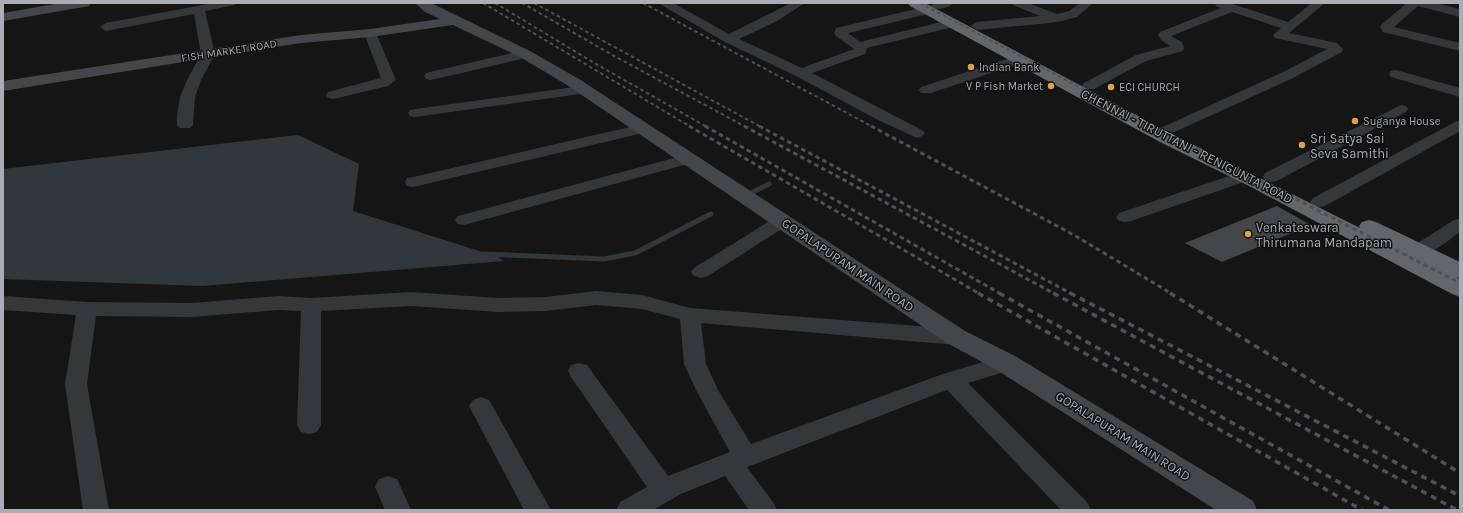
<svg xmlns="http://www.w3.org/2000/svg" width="1463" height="513" font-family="Karla,sans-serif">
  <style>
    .water { fill: #30383e }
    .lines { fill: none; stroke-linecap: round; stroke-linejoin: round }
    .stream { stroke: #30383e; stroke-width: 5 }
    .building { fill: #444549 }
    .street { fill: #36373b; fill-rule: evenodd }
    .secondary { fill: #45464b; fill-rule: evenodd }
    .highway { fill: #63666b; fill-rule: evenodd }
    .rail-far2 { stroke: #505156; stroke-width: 2; stroke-dasharray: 3.5 3; stroke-linecap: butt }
    .rail-far1 { stroke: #505156; stroke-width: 3; stroke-dasharray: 4.5 3.5; stroke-linecap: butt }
    .rail { stroke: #505156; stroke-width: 3.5; stroke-dasharray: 6 5; stroke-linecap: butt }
    .poi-dot { fill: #daa549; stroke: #101011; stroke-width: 1.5 }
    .labels { text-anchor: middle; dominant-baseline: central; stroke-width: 3; stroke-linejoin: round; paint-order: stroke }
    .far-street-label { font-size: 11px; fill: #a9adb5; stroke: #101011 }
    .far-poi-label { font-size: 11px; fill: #a9adb5; stroke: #101011; text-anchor: start }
    .poi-label { font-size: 13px; fill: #a9adb5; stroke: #101011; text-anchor: start }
    .street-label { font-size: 13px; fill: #a9adb5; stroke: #101011 }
  </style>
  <rect width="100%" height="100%" fill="#151516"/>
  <!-- water -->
  <polygon class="water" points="298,135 359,164 353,211 498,257 504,261 203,286 3,279 3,169"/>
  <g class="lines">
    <!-- stream -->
    <g class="stream">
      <polyline points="753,192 769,184"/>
      <polyline points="483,254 604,259 635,253 711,214"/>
    </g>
  </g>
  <!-- building -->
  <polygon class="building" points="1277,206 1311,225 1222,262 1185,243"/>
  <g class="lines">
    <!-- street -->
    <g class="street">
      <polygon points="213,3 237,3 235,5 205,11 215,54 201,80 195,97 193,125 190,128 180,128 177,125 177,115 180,97 187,80 201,54 194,14 106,31 100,27 106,23"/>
      <path d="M658,3H673L729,34L791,3H805L777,21L739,39L802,68L854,49L836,36L834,33L836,28L928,6L932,7L931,6L935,3H953C949,8 939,10 933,8L932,13L848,33L860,42L953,19L959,23L957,26L867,48L865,54L812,73L922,130L925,133L922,136L917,138L878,120L796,76L725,42Z"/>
      <polygon points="1011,3 1028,3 1057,14 1069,11 1080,3 1093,3 1077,17 1058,22 977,30 971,26 977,22 1040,16 1013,5"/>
      <polygon points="1215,3 1229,3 1288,22 1312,3 1325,3 1289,33 1337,43 1343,49 1342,52 1291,79 1159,139 1154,137 1151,134 1154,131 1281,73 1327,49 1275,38 1273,35 1281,28 1232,12 1171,36 1182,42 1184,48 1183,51 1146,61 1094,89 1084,89 1082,86 1084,83 1136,55 1170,46 1161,40 1158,35 1160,32 1221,8 1216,6"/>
      <polygon points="1407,3 1435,3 1460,9 1460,17 1418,6 1394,27 1460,43 1460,51 1383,32 1380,27 1382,24"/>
      <polygon points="370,29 376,33 396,80 388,86 333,99 328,98 326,95 328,92 381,78 364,33"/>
      <polygon points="525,50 530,51 532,54 530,57 431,80 426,79 424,76 426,73"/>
      <polygon points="1019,55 1024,56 1026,59 1024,62 931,93 921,93 919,90 921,87"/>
      <polygon points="1396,70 1460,88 1460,97 1391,77 1389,74 1391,71"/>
      <polygon points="582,86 587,87 589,90 587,93 415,117 410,116 408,113 410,110 415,109"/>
      <polygon points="1401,105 1406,106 1408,109 1406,112 1277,181 1271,182 1265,181 1263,177 1265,173"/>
      <polygon points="1457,121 1460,122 1460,131 1325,206 1319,207 1313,206 1310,202 1313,198"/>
      <polygon points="643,124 648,126 651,129 648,132 413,187 407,186 405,182 407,178 413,177"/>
      <polygon points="689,154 695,156 697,159 695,162 464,225 458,224 455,220 458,216"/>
      <polygon points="1244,171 1250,172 1252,176 1250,180 1131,221 1125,222 1119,221 1116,217 1119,213"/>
      <polygon points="782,216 788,217 791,221 788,225 708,276 701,278 694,276 691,272 694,268 776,217"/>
      <path d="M1460,219V232C1447,241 1430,258 1413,254L1411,250L1413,246L1454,220Z"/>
      <polygon points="596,291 642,295 690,308 956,329 964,332 967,337 964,342 956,345 701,323 706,364 718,390 751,444 943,374 1006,355 1014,357 1017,363 1014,369 968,383 1087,502 1091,510 1061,510 947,390 747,467 773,502 777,510 749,510 725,476 681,494 653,510 616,510 620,502 647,487 571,377 568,371 571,365 579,363 587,365 668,476 730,452 697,392 684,364 680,319 642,309 596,305 546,311 498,312 411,306 321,311 321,425 317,432 309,434 301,432 297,425 301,311 278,310 192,317 96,316 87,384 109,510 83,510 65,384 76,315 3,310 3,296 87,302 192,303 278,296 311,298 411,292 498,298 546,297"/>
      <polygon points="481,397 489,400 551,510 524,510 469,406 473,400"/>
      <polygon points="388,476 397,479 411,510 385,510 375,487 379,479"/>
    </g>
    <!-- secondary -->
    <g class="secondary">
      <polygon points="60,3 91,3 89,6 84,7 3,21 3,13"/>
      <polygon points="415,3 431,3 530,51 579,79 965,331 1015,356 1253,501 1257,510 1216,510 997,370 947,343 567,85 520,57 453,25 370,37 301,43 3,91 3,81 301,35 370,29 440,19 425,12"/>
    </g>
    <!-- highway -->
    <polygon class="highway" points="908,3 925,3 1172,134 1360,228 1359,226 1362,222 1369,220 1376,222 1460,262 1460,278 1455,277 1460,279 1460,297 1452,294 1251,187 1160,142 910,6"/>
    <!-- rail-far2 -->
    <g class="rail-far2">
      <polyline points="483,3 691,127"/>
      <polyline points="495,3 596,64 707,127"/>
      <polyline points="522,3 616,57 746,127"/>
      <polyline points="534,3 761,127"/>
      <polyline points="643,3 873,127"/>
      <polyline points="920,3 1155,127"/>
    </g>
    <!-- rail-far1 -->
    <g class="rail-far1">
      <polyline points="689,126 980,294"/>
      <polyline points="705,126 1001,294"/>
      <polyline points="744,126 1055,294"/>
      <polyline points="759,126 1072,294"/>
      <polyline points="871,126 1074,235 1172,294"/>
      <polyline points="1153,126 1460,283"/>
    </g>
    <!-- rail -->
    <g class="rail">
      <polyline points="978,293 1362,510"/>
      <polyline points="999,293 1389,510"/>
      <polyline points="1053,293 1457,510"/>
      <polyline points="1070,293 1460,496"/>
      <polyline points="1170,293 1460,473"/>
    </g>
  </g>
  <!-- markers -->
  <g class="poi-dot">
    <circle cx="971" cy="67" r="4"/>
    <circle cx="1051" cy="86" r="4"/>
    <circle cx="1111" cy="87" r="4"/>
    <circle cx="1355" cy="121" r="4"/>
    <circle cx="1302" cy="145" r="4"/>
    <circle cx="1248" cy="234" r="4"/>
  </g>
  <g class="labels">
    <!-- far-street labels -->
    <g class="far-street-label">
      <text transform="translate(229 51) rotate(-9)">FISH MARKET ROAD</text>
    </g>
    <!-- far-poi labels -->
    <g class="far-poi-label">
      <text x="979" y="67">Indian Bank</text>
      <text x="1043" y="86" text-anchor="end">V P Fish Market</text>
      <text x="1119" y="87">ECI CHURCH</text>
      <text x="1363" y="121">Suganya House</text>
    </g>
    <!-- poi labels -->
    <g class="poi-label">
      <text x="1310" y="138">Sri Satya Sai<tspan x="1310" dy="15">Seva Samithi</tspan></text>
      <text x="1256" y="227">Venkateswara<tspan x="1256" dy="15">Thirumana Mandapam</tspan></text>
    </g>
    <!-- street labels -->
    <g class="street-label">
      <text transform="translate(1187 146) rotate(27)">CHENNAI - TIRUTTANI - RENIGUNTA ROAD</text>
      <text transform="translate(848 265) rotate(34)">GOPALAPURAM MAIN ROAD</text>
      <text transform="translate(1123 436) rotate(32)">GOPALAPURAM MAIN ROAD</text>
    </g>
  </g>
  <!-- border -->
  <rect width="1463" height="513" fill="none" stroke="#a9adb5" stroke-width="8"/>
</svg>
